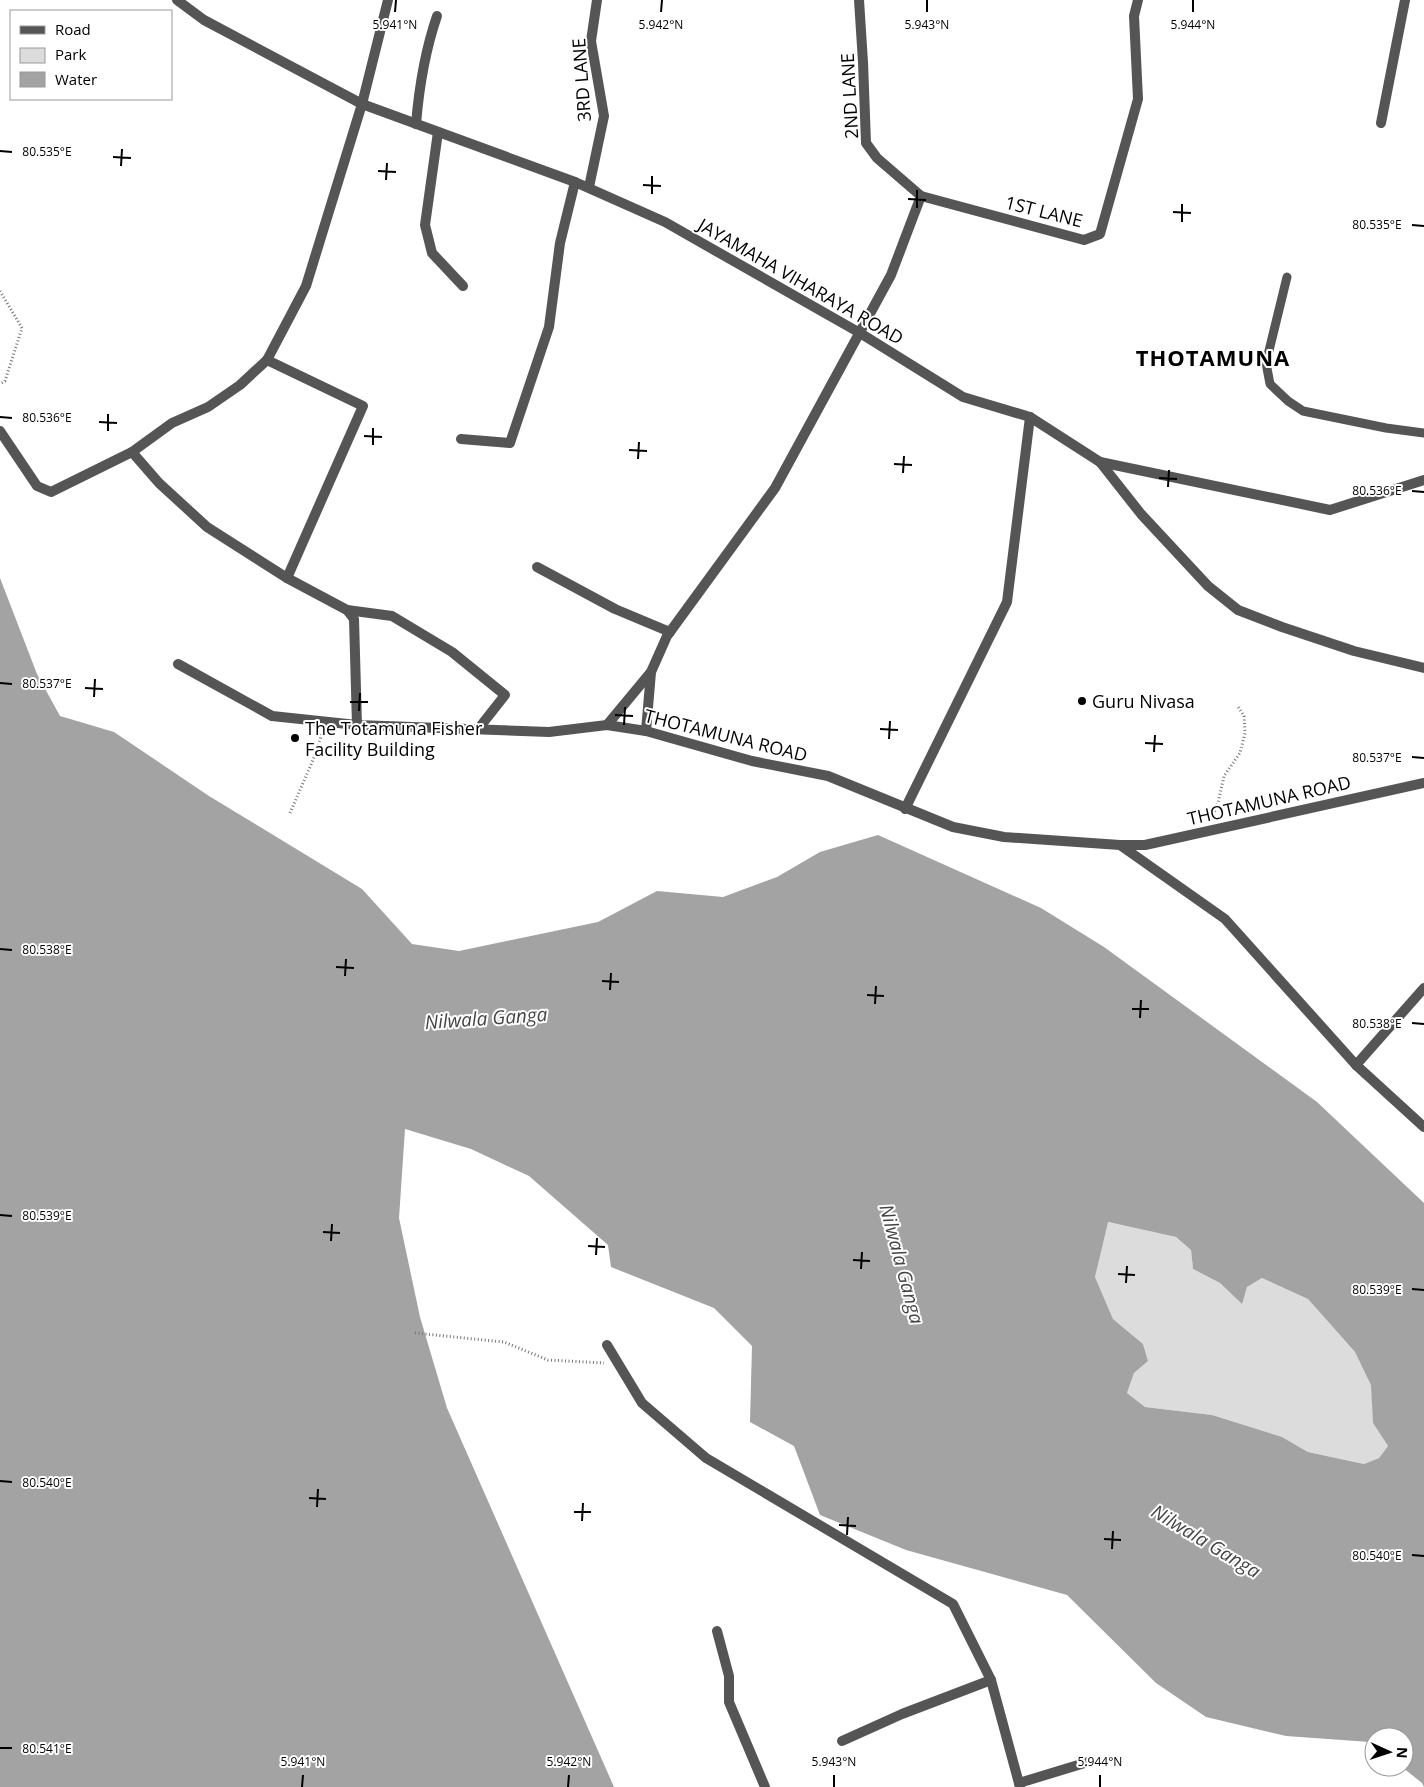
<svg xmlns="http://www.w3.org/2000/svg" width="1424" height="1787" font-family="'Open Sans',sans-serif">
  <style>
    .green { fill: #dcdcdc }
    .water { fill: #a3a3a3; fill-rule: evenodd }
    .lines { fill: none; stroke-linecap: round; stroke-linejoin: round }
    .path { stroke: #777; stroke-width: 3; stroke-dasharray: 1 2.5; stroke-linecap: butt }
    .service { stroke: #555; stroke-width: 9 }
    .minor { stroke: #555; stroke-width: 10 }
    .ticks { fill: none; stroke: #000; stroke-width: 2 }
    .poi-dot { fill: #000; stroke: #fff; stroke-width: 2 }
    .labels { text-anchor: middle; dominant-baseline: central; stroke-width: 4; stroke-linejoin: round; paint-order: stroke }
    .street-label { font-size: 18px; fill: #000; stroke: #fff }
    .poi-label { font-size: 18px; fill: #000; stroke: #fff; text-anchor: start }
    .water-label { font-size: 19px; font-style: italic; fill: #444; stroke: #fff }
    .district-label { font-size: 22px; font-weight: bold; letter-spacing: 1px; fill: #000; stroke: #fff }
    .ticks-label { font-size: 12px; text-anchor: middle; fill: #000; stroke: #fff; stroke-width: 4; stroke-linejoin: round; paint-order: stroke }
  </style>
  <rect width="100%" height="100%" fill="#fff"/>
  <!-- green -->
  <polygon class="green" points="1107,1222 1176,1237 1191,1250 1193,1269 1220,1283 1241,1303 1247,1287 1262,1278 1308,1299 1355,1352 1372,1385 1373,1423 1388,1446 1379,1458 1364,1464 1308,1452 1282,1437 1212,1415 1145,1407 1127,1393 1134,1373 1148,1361 1143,1344 1113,1319 1095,1277"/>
  <!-- water -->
  <path class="water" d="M0,578L37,674L60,716L114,732L209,796L362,889L412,944L459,951L598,922L657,891L723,897L777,877L820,852L878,835L1041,908L1104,947L1317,1102L1424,1203V1787L1422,1783L1402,1767H1404V1737H1374V1745L1370,1742L1286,1736L1206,1717L1156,1683L1067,1595L906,1550L820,1515L794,1446L750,1422L752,1346L714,1308L611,1267L608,1245L529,1176L471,1149L405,1129L399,1218L420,1317L447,1408L614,1787H0ZM1108,1222L1176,1237L1191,1250L1193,1269L1220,1283L1242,1304L1247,1287L1262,1278L1308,1299L1355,1352L1371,1385L1373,1423L1388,1446L1379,1458L1364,1464L1308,1452L1282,1437L1212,1415L1145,1407L1127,1393L1134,1373L1148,1361L1143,1344L1113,1319L1095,1277Z"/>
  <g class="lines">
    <!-- path -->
    <g class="path">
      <polyline points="0,291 22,328 5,381 0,384"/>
      <polyline points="290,813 313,760 322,734"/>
      <polyline points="1212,818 1218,803 1224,776 1240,753 1245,733 1244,716 1237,705"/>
      <polyline points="415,1333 504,1342 548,1360 604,1363"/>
    </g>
    <!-- service -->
    <polyline class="service" points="1287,277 1266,363 1270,384 1288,401 1303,411 1386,428 1424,433"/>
    <!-- minor -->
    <g class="minor">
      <polyline points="177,0 204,20 362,104 575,182 665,222 860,333 963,397 1030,417 1100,462 1330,510 1424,480"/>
      <polyline points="859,0 863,62 866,143 877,158 921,196"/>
      <polyline points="1381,123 1405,0"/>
      <path d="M416,124C419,88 425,51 437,16"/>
      <polyline points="438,132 425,225 432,253 463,286"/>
      <polyline points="589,187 604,116 591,41 597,0"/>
      <polyline points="0,431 37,486 51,492 132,452 159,483 207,527 287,578 347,610 354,619 357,725"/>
      <polyline points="461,439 510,443 549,327 560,243 575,182"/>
      <polyline points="132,452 172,423 208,407 240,385 267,360"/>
      <polyline points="1100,462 1141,514 1208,586 1238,610 1282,627 1354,651 1424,668"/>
      <polyline points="537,567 615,609 670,632"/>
      <polyline points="287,578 363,406 267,360 306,286 362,104 388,0"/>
      <polyline points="347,610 392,616 452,652 505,695 479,728"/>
      <polyline points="178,664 272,716 357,725 549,732 607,725 646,731 752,761 828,776 953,827 1004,837 1120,845 1145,845 1424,783"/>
      <polyline points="607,725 651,672 667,636 775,488 891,275 921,196 1084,240 1100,234 1138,99 1134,16 1138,0"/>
      <polyline points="646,731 651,672"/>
      <polyline points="905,809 1007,602 1030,417"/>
      <polyline points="1120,845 1225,919 1356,1065 1424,1127"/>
      <polyline points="1356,1065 1424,988"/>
      <polyline points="607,1345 642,1403 706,1458 953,1604 991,1680 1020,1787"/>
      <polyline points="717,1631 729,1676 729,1702 765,1787"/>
      <polyline points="842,1741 902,1714 991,1680"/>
      <polyline points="1019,1783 1088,1762"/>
    </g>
  </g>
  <!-- ticks -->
  <path class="ticks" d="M395,12L396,0M661,12L662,0M927,12V0M1193,12V0M0,151L12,152M113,157L131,158M121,166L122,149M378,171L396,172M386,180L387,163M643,185L661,186M652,194V176M908,199L926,200M917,208V190M1173,212L1191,213M1182,222V204M1412,225L1424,226M0,417L12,418M99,422L117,423M108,431V414M364,436L382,437M373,445V428M629,450L647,451M638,459L639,442M894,464L912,465M903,473L904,456M1159,478L1177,479M1168,487L1169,470M1412,491L1424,492M0,683L12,684M85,688L103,689M94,697L95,679M350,702H368M359,711L360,693M615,715L633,716M624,725L625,707M880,729L898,730M889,739L890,721M1145,743L1163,744M1154,752L1155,735M1412,757L1424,758M0,949L12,950M336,967L354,968M345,976L346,959M602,981L619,982M610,990L611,973M867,995L884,996M875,1004L876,986M1132,1009H1149M1140,1018L1141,1000M1412,1023L1424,1024M0,1215L12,1216M323,1232L340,1233M331,1241L332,1224M588,1246L605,1247M596,1255L597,1238M853,1260L870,1261M861,1269L862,1252M1118,1274L1135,1275M1126,1283L1127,1266M1412,1289L1424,1290M0,1481L12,1482M309,1498L326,1499M317,1507L318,1489M574,1512H591M582,1521L583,1503M839,1525L856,1526M847,1535L848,1517M1104,1539L1121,1540M1112,1549L1113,1531M1412,1555L1424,1556M0,1748H12M302,1787L303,1775M568,1787L569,1775M834,1787V1775M1100,1787V1775"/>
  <!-- markers -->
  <g class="poi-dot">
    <circle cx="1082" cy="701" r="5"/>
    <circle cx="295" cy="738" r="5"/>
  </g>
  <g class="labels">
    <!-- street labels -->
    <g class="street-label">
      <text transform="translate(581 80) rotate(-94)">3RD LANE</text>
      <text transform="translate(849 96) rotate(-93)">2ND LANE</text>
      <text transform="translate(1044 211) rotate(14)">1ST LANE</text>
      <text transform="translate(801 281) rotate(30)">JAYAMAHA VIHARAYA ROAD</text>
      <text transform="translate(726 735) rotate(14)">THOTAMUNA ROAD</text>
      <text transform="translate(1269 800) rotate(-13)">THOTAMUNA ROAD</text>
    </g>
    <!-- poi labels -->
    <g class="poi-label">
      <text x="1092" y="701">Guru Nivasa</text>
      <text x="305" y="728">The Totamuna Fisher<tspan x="305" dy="21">Facility Building</tspan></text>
    </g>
    <!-- water labels -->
    <g class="water-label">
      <text transform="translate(486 1018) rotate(-4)">Nilwala Ganga</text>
      <text transform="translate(902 1264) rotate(75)">Nilwala Ganga</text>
      <text transform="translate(1206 1541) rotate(31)">Nilwala Ganga</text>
    </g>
    <!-- district labels -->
    <g class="district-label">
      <text x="1213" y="357">THOTAMUNA</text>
    </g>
  </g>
  <g class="ticks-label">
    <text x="395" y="29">5.941°N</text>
    <text x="661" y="29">5.942°N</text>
    <text x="927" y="29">5.943°N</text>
    <text x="1193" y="29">5.944°N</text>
    <text x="47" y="156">80.535°E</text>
    <text x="1377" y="229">80.535°E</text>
    <text x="47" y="422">80.536°E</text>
    <text x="1377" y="495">80.536°E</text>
    <text x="47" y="688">80.537°E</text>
    <text x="1377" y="762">80.537°E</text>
    <text x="47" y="954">80.538°E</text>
    <text x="1377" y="1028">80.538°E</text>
    <text x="47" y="1220">80.539°E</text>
    <text x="1377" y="1294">80.539°E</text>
    <text x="47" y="1487">80.540°E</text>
    <text x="1377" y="1560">80.540°E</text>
    <text x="47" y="1753">80.541°E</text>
    <text x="303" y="1766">5.941°N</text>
    <text x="569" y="1766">5.942°N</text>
    <text x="834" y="1766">5.943°N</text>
    <text x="1100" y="1766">5.944°N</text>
  </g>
  <!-- legend -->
  <rect x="10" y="10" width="162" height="90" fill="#ffffff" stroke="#999999"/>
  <rect x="20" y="26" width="25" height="8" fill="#555555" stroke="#999999"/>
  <text x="55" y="35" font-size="15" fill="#000000">Road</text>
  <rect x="20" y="48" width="25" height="15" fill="#dcdcdc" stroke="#999999"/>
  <text x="55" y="60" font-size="15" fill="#000000">Park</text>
  <rect x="20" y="72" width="25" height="15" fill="#a3a3a3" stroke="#999999"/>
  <text x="55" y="85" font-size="15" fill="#000000">Water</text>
  <!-- north arrow -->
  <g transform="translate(1389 1752) rotate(93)"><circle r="24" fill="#ffffff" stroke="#999999"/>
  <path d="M0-4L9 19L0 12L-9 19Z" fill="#000000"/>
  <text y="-8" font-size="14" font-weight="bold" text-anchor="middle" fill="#000000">N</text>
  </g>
</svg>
